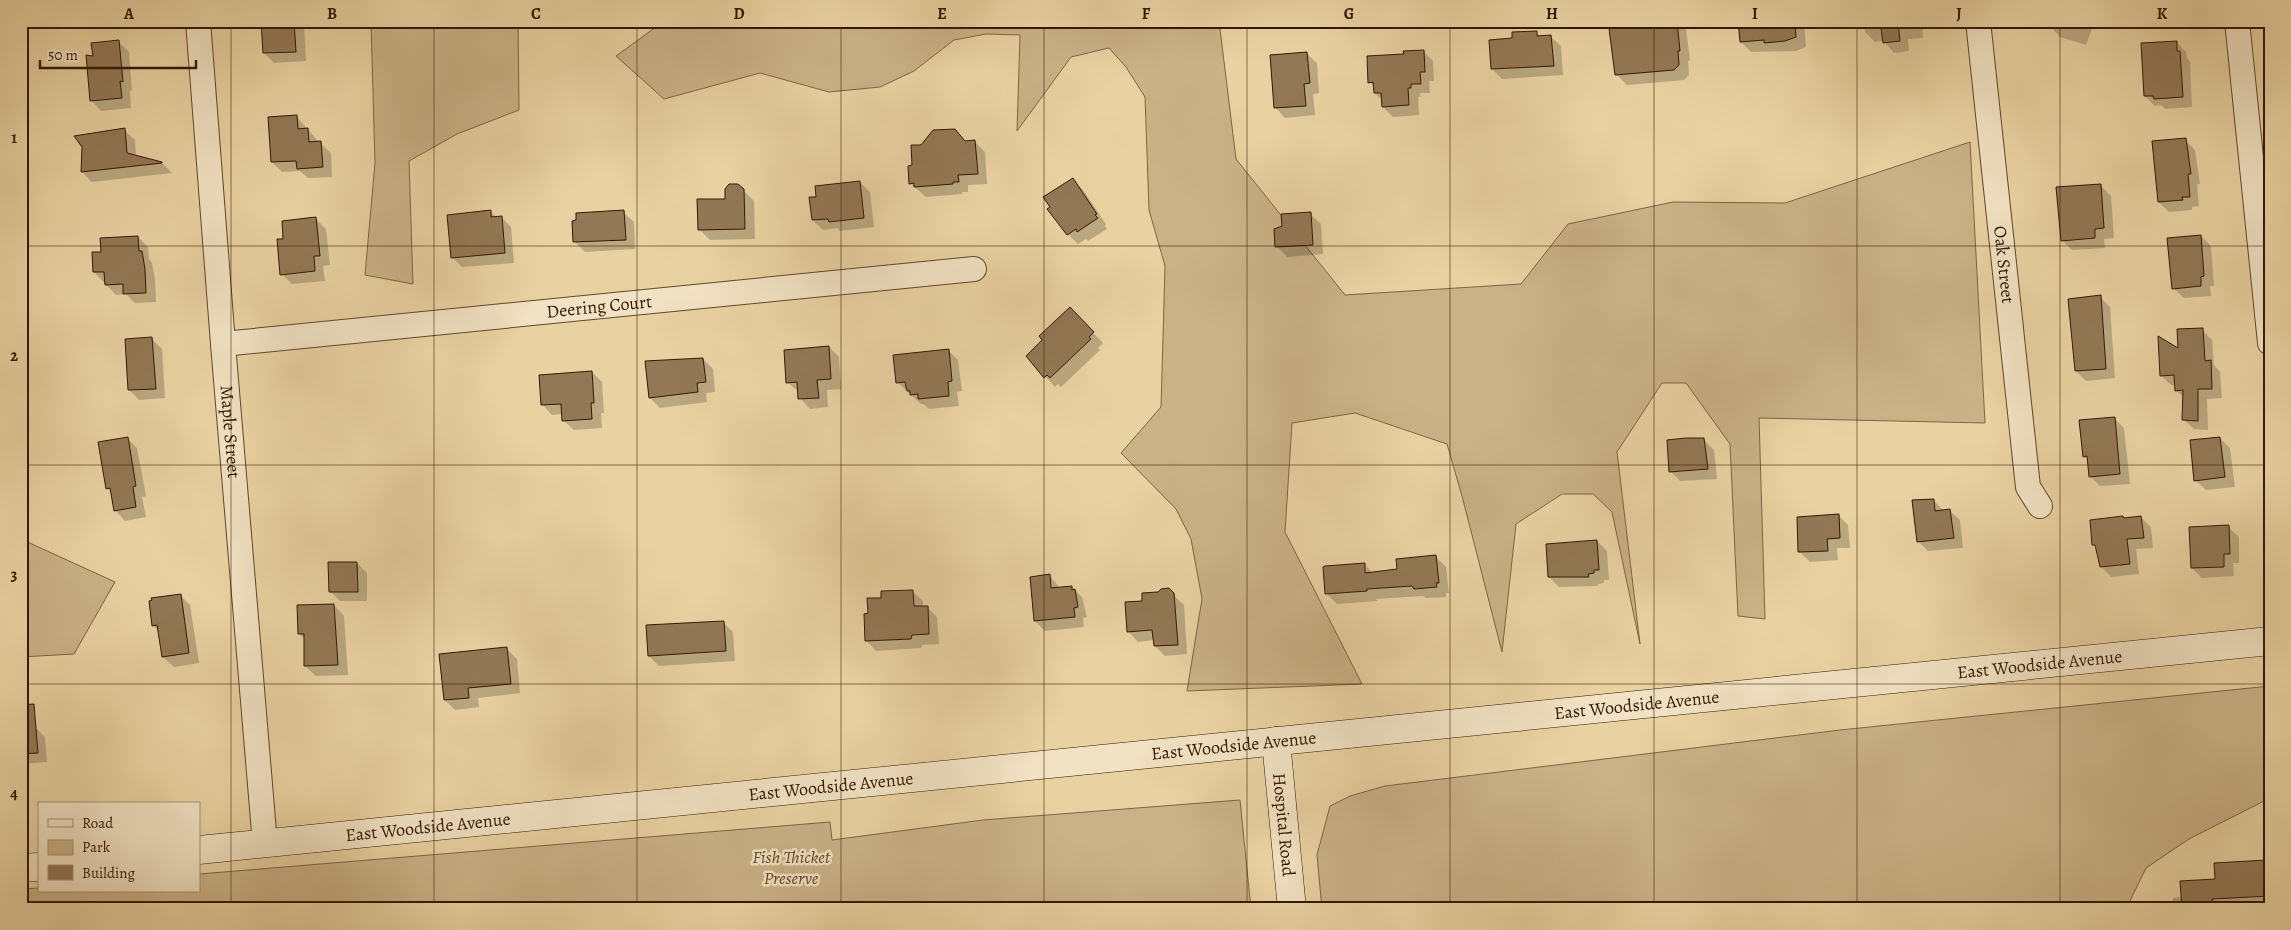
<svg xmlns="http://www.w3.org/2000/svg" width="2291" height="930" font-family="Alegreya,serif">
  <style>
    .green { fill: #cab287; stroke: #7f6444 }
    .shadow { fill: #0003 }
    .building { fill: #927855; stroke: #341702 }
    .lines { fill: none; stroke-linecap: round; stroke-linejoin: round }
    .street-casing { stroke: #61462a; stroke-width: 26 }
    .secondary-casing { stroke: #341702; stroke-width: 29 }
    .street { stroke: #f1e2c3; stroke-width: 24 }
    .secondary { stroke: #f1e2c3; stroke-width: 28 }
    .grid { fill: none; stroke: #341702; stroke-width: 1; stroke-opacity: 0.55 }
    .labels { text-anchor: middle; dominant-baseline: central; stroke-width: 5; stroke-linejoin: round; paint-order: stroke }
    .street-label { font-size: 18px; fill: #341702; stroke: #f1e2c3 }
    .park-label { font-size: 18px; font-style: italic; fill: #61462a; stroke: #f1e2c3 }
    .neatline { fill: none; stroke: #341702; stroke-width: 2 }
    .grid-label { font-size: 16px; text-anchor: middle; font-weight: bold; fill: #341702 }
  </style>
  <rect width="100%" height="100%" fill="#e9d2a2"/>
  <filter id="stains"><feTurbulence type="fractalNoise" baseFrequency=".004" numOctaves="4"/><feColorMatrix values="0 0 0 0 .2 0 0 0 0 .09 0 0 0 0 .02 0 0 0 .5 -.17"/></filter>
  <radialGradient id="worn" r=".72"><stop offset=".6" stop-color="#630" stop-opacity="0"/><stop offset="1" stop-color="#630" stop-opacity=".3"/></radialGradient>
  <!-- green -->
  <g class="green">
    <polygon points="371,21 518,21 519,110 457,134 409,161 413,284 365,275 375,163"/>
    <polygon points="716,21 1219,21 1236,159 1345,295 1521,284 1568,224 1673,202 1785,203 1970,142 1985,423 1759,418 1765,619 1738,616 1730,444 1686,383 1662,383 1617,452 1640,644 1612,512 1593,494 1562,494 1516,524 1502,652 1462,496 1447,444 1355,413 1292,423 1285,532 1362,684 1187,691 1202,599 1191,539 1176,509 1121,453 1161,407 1165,266 1149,210 1145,97 1126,67 1109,48 1071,57 1017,131 1020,35 986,34 954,40 914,71 880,87 829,92 760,73 664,99 616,56 660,24"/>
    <polygon points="21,539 115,582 74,654 21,657"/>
    <polygon points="2270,686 2270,798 2189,839 2146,868 2126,909 1322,909 1317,855 1330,806 1350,796 1385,786 1840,730"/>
    <polygon points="1240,800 1251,909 21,909 21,889 39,888 39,891 199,891 199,874 830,822 832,840 983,820"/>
  </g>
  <!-- shadow -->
  <g class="shadow">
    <polygon points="262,21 309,21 309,25 304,25 306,61 274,63 264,53"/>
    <polygon points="1629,21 1679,21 1686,28 1690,61 1688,60 1689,75 1684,80 1627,85 1616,74"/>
    <polygon points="1739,21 1804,21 1806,47 1796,51 1751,52 1741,42"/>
    <polygon points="1864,21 1922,21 1923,38 1908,39 1909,51 1894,53 1884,41 1875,42 1865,32"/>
    <polygon points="2052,21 2095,21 2086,45 2060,37 2050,26"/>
    <polygon points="1536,32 1541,37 1550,36 1561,46 1563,75 1502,79 1492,69 1514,39"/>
    <polygon points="119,42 129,52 132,91 130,90 131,108 101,111 91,100 94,58"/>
    <polygon points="2176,42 2186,52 2187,58 2190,62 2192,107 2165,109 2161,105 2155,106 2145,96"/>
    <polygon points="1423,51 1433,61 1434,81 1429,81 1430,93 1420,93 1420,97 1418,97 1419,115 1393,117 1383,107 1383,101 1375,93 1374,87 1370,82 1405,56"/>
    <polygon points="1306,53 1317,63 1319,93 1313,94 1315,115 1285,118 1275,107"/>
    <polygon points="296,116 317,140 318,143 320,143 331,153 332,177 308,178 300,171 282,172 272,162"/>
    <polygon points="124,130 135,140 136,156 162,163 172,173 92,182 82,172"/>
    <polygon points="2185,140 2195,150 2200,184 2197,184 2199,206 2192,207 2192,210 2169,212 2159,202"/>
    <polygon points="975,142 985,152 987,184 968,185 968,192 962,192 962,194 926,197 910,183"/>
    <polygon points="1073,180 1083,190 1106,224 1105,226 1107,229 1088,241 1086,239 1078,244 1068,234"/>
    <polygon points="860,182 870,192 874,227 840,231 837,228 823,230 813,220 818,198"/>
    <polygon points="2101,186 2111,196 2114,238 2104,239 2105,248 2072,250 2062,240"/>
    <polygon points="743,190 754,201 755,239 710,240 699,229 726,200"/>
    <polygon points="490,211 497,218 501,217 511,227 514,263 462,267 452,257"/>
    <polygon points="623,212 634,222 635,249 585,252 575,242"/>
    <polygon points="1310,214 1321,224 1323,254 1287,257 1277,246"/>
    <polygon points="316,219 326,229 330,265 323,266 325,281 292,284 282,274 285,240"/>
    <polygon points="2201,236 2211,246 2214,286 2210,286 2211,296 2184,298 2173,288"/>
    <polygon points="138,237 148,247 149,259 152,263 155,280 156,302 135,303 126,294 116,295 94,272 102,253"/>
    <polygon points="2100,297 2110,307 2115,378 2086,381 2076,371"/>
    <polygon points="1070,309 1103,343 1098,348 1100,350 1061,387 1058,384 1055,387 1027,356 1044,340"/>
    <polygon points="2202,330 2212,340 2214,365 2220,372 2222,398 2207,399 2208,430 2194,429 2184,420 2184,398 2176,390 2176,385 2171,385 2161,375"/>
    <polygon points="152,339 162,349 165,398 139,400 129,390"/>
    <polygon points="829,347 839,357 841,389 827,390 828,407 810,409 800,398 799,392 787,382"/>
    <polygon points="948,350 958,360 962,391 957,392 959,406 929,409 924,404 921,404 898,383"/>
    <polygon points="703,359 713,369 715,392 706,393 707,402 660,408 650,398"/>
    <polygon points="592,372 602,382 604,413 601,413 602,428 574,430 563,420 563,414 552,415 542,404"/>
    <polygon points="2114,418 2124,428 2130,484 2100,486 2090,476 2089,461 2084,456"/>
    <polygon points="127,438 137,448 146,496 142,497 146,517 125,521 115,510 112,492 107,488"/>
    <polygon points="2220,438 2230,448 2235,487 2206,490 2195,480"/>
    <polygon points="1704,440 1714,450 1717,479 1680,481 1670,471"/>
    <polygon points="1933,500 1944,511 1949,510 1960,520 1963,548 1928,551 1918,541"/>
    <polygon points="1838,515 1848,525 1850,548 1837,548 1838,560 1810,562 1800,552"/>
    <polygon points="2141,517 2151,527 2153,548 2136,549 2139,574 2111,577 2101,566 2097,548 2094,545"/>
    <polygon points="2228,527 2239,537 2239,563 2233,563 2234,576 2202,578 2192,568"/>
    <polygon points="1597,541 1607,551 1609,580 1604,580 1604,583 1598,584 1598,586 1559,587 1549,577"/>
    <polygon points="1436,557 1446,567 1449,593 1446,593 1446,597 1426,598 1423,596 1376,599 1377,601 1337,604 1327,594 1364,564 1373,573 1399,570"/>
    <polygon points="357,563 367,573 367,601 340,601 330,591"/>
    <polygon points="1050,576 1060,588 1072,587 1082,597 1087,617 1083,618 1084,627 1045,631 1035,621"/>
    <polygon points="1168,590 1184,605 1187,654 1165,656 1155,646 1154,640 1138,642 1128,631 1144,602"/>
    <polygon points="912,591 923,601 923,607 927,607 937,617 939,644 922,645 921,648 876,651 866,640 869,614 882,599"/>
    <polygon points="180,595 190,605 199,663 174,667 163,657 160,632 153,625"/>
    <polygon points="334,605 344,616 348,675 316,676 305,666 305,640 299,633"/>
    <polygon points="723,622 733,632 735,661 659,666 649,656"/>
    <polygon points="507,649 517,659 520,693 478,698 479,707 455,710 445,700"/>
    <polygon points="35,727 45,737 47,762 21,764 21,728"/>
    <polygon points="2266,861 2270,865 2270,909 2173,909 2173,898 2182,897 2217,880"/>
  </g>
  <!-- building -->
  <g class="building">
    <polygon points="261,21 294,21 296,52 263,53"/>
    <polygon points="1608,21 1677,21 1680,51 1678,51 1679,65 1674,70 1615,75"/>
    <polygon points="1738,21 1795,21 1796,37 1785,41 1764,43 1764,40 1740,42"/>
    <polygon points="1880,21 1898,21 1900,41 1883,43"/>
    <polygon points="1537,31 1537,36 1551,35 1554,66 1491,69 1489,40 1512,38 1512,32"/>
    <polygon points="119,40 123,82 120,81 122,98 90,101 86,55 93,56 91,43"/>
    <polygon points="2177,41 2177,51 2180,51 2183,97 2154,99 2153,96 2144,96 2141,43"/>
    <polygon points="1424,50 1425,72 1420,72 1421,84 1411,84 1411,88 1408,88 1409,105 1382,107 1381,93 1374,93 1373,82 1368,83 1367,56 1404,54 1403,51"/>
    <polygon points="1307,52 1310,83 1304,84 1306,106 1274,108 1270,55"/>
    <polygon points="297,115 298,129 308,128 309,142 321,141 323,167 297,169 296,161 271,162 268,117"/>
    <polygon points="125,128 127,153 162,162 162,163 81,172 82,147 74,136"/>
    <polygon points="955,129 965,141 975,140 978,174 958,175 959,182 953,182 953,184 914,187 914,183 909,184 908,166 912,165 911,145 921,145 933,130"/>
    <polygon points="2186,138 2191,174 2188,174 2190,197 2182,197 2183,200 2158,202 2152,141"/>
    <polygon points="1073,178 1097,214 1095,215 1098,218 1077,232 1076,229 1067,235 1047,209 1050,207 1043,197"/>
    <polygon points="860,181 864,218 829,222 828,219 812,220 809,197 816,197 815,186"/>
    <polygon points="729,184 738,184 744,189 745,229 698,230 697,199 725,199 725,189"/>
    <polygon points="2101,184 2104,228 2095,229 2095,238 2061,241 2056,187"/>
    <polygon points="491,210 491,217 502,216 505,253 451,258 447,215"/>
    <polygon points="624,210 626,240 573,242 572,221 576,220 576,213"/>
    <polygon points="1311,212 1313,245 1275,247 1274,229 1282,226 1281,214"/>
    <polygon points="316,217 320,256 314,256 315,271 280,275 277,239 283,239 282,221"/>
    <polygon points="2201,235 2204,276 2201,277 2201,286 2172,289 2167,238"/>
    <polygon points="138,236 139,251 142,251 145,269 146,293 123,294 123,284 105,285 104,272 93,272 92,252 101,252 100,238"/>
    <polygon points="2101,295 2106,369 2075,371 2068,299"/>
    <polygon points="1070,307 1094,332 1089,337 1091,339 1050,378 1047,375 1044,378 1026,356 1042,340 1039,336"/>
    <polygon points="2203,328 2205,361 2211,360 2212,389 2198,389 2198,421 2182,420 2183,390 2175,391 2174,375 2160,376 2158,336 2178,348 2177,329"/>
    <polygon points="152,337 156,389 128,390 125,339"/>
    <polygon points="829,346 831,379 817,380 819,398 798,399 797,382 786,383 784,350"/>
    <polygon points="949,349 952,381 948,382 949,396 918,399 918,394 910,395 910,391 907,391 905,382 896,383 893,355"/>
    <polygon points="703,358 706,382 697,383 698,392 649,398 645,361"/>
    <polygon points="592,371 594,403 591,403 592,419 562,421 561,404 541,405 539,375"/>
    <polygon points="2115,417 2120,474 2089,477 2087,456 2083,457 2079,420"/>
    <polygon points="128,437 136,486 133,487 136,507 114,511 110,488 106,489 98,442"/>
    <polygon points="2220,437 2225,477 2194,481 2190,440"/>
    <polygon points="1686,438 1704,438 1708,469 1669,472 1667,440"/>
    <polygon points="1934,499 1935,511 1950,509 1954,538 1917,542 1912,500"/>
    <polygon points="1839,514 1840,538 1827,539 1828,551 1798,552 1797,517"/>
    <polygon points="2123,516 2124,518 2141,516 2144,538 2127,539 2130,564 2100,567 2095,545 2092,545 2090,520"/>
    <polygon points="2229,525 2230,554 2224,554 2224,567 2191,568 2189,527"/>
    <polygon points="1597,540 1599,570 1594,570 1594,573 1588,574 1589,577 1548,577 1546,544"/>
    <polygon points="1436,555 1439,583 1436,583 1437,587 1414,589 1412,586 1367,589 1367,591 1325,594 1323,567 1325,566 1365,563 1365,573 1397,569 1396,559"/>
    <polygon points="328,562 357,562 358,592 329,592"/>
    <polygon points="1050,574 1051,588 1072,586 1072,590 1075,589 1078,607 1074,608 1075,617 1034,621 1030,577"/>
    <polygon points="1169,588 1174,593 1178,645 1154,646 1152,630 1127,632 1125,602 1142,601 1142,593 1158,592 1161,589"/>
    <polygon points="913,590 914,606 928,606 929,634 912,635 911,639 865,641 864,614 868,613 867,598 881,598 881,591"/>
    <polygon points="181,594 189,653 162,657 157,625 152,626 149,601 152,600 151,598"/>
    <polygon points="334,604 338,665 304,666 304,634 298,634 297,605"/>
    <polygon points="724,621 726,651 648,656 646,625"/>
    <polygon points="507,647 511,684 468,688 469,698 444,700 439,654"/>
    <polygon points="34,704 38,753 21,754 21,705"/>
    <polygon points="2267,860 2267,866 2270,866 2270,896 2212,899 2213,909 2182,909 2180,881 2215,879 2214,863"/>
  </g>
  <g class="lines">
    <!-- street casing -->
    <g class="street-casing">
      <g id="street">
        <path id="s1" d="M198,21L223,344L265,844"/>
        <path id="s2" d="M1978,21L2028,487L2040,506"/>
        <polyline points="2237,21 2270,343"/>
        <path id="s3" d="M223,344L974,269"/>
      </g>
    </g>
    <!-- secondary casing -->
    <g class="secondary-casing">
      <g id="secondary">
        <path id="s4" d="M1276,741L1292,909"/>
        <path id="s5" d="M199,850L2270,641"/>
        <polyline points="21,868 39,867"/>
      </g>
    </g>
    <!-- street -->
    <use href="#street" class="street"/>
    <!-- secondary -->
    <use href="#secondary" class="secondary"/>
  </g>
  <!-- grid -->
  <path class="grid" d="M231,21V909M434,21V909M637,21V909M841,21V909M1044,21V909M1247,21V909M1450,21V909M1654,21V909M1857,21V909M2060,21V909M21,246H2270M21,465H2270M21,684H2270"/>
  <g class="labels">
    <!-- street labels -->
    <g class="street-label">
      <text stroke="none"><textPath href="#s2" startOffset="245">Oak Street</textPath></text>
      <text stroke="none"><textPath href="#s3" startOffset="378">Deering Court</textPath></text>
      <text stroke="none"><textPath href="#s1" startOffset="412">Maple Street</textPath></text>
      <text stroke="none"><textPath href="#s5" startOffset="1850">East Woodside Avenue</textPath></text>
      <text stroke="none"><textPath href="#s5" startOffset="1445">East Woodside Avenue</textPath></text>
      <text stroke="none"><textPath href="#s5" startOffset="1040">East Woodside Avenue</textPath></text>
      <text stroke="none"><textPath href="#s5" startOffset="635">East Woodside Avenue</textPath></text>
      <text stroke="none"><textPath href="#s4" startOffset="84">Hospital Road</textPath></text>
      <text stroke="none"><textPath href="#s5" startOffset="230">East Woodside Avenue</textPath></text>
    </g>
    <!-- park labels -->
    <g class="park-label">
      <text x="791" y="857">Fish Thicket<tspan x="791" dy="21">Preserve</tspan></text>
    </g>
  </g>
  <!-- margin -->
  <rect width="2291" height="930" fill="none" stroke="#e9d2a2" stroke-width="55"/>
  <!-- legend -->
  <rect x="38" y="802" width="162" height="90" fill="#f1e2c3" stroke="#a59176"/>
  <rect x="48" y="819" width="25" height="8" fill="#f1e2c3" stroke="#a59176"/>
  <text x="82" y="828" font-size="15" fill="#341702">Road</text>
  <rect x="48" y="840" width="25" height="15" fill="#cab287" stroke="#a59176"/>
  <text x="82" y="852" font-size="15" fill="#341702">Park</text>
  <rect x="48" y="865" width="25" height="15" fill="#927855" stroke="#a59176"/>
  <text x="82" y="878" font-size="15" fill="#341702">Building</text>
  <!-- scale -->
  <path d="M40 60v8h156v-8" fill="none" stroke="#341702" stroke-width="2.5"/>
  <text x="48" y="60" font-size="15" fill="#341702" stroke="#f1e2c3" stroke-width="4" paint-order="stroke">50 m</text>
  <rect x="28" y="28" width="2236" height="874" class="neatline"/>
  <g class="grid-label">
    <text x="129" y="19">A</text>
    <text x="332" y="19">B</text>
    <text x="536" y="19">C</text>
    <text x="739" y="19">D</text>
    <text x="942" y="19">E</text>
    <text x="1146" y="19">F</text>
    <text x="1349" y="19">G</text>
    <text x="1552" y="19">H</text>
    <text x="1755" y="19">I</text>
    <text x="1959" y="19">J</text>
    <text x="2162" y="19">K</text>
    <text x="14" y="143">1</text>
    <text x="14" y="361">2</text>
    <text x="14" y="580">3</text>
    <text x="14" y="799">4</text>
  </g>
  <rect width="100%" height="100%" filter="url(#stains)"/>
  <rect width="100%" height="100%" fill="url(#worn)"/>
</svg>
